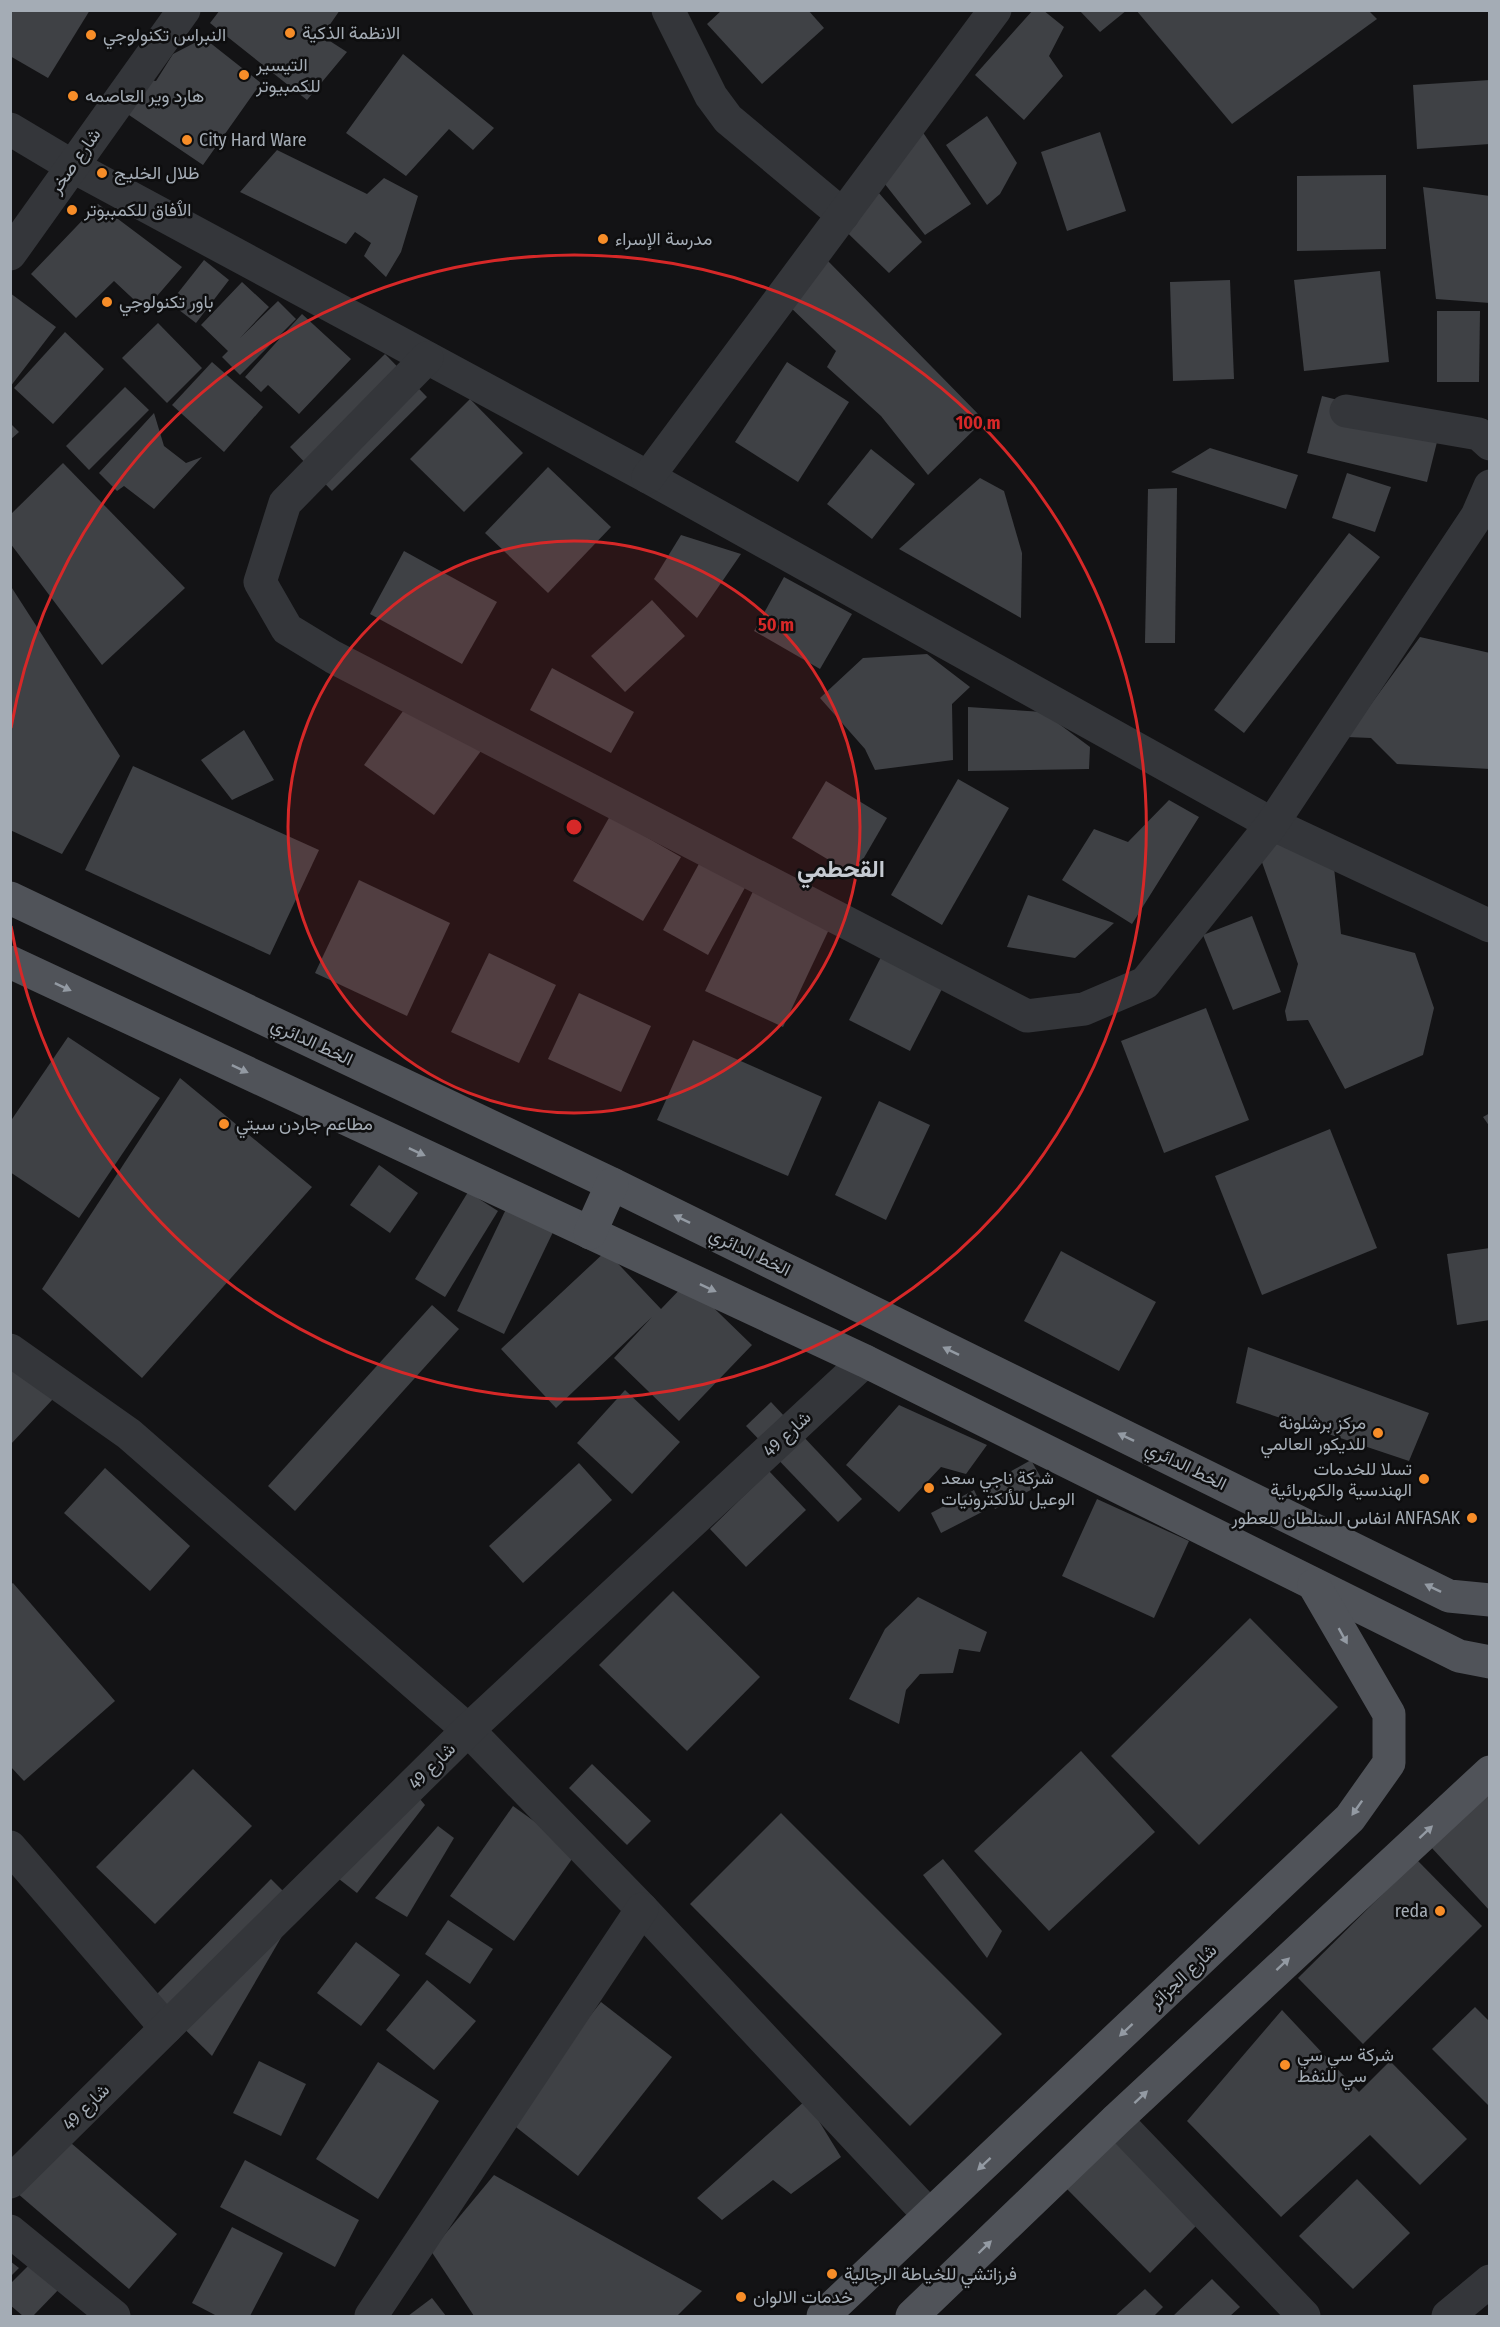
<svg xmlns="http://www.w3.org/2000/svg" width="1500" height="2327" font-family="'Fira Sans Condensed',Vazirmatn,sans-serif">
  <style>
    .building { fill: #3f4145 }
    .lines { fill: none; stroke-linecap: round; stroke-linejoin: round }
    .minor { stroke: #34363a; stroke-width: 33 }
    .major { stroke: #505359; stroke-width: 33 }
    .oneway { fill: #939aa3 }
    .ring { fill: none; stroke: #d62828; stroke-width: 3 }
    .poi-dot { fill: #f78d28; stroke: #0e0e0f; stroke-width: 2 }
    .labels { text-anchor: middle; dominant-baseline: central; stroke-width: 5; stroke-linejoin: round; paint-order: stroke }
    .poi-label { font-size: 18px; fill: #a4acb5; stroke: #0e0e0f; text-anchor: start }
    .street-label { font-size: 18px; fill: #a4acb5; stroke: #0e0e0f }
    .district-label { font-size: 24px; font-weight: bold; fill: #c5cad1; stroke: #0e0e0f }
    .centre { fill: #d62828; stroke: #0e0e0f; stroke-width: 3 }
    .ring-label { font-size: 18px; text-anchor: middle; font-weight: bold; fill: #d62828; stroke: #0e0e0f; stroke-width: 5; stroke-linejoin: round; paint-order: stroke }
  </style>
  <rect width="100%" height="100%" fill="#131315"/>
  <!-- building -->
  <g class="building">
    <polygon points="10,10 90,10 48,78 10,56"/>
    <polygon points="220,10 340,10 322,36 347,52 307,100 210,23"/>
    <polygon points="722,10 808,10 824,28 762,84 707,24"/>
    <polygon points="1033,10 1043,10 1064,27 1049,56 1063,76 1024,120 975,75"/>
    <polygon points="1079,10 1127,10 1100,32"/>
    <polygon points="1136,10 1368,10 1377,19 1232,124"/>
    <polygon points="204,38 261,83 203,165 126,113 149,80 156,81 173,54"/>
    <polygon points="403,54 494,128 473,150 449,129 406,176 346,133"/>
    <polygon points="1490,80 1490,144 1417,149 1413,85"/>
    <polygon points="987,116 1017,163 1000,194 987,205 946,145"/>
    <polygon points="920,128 971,204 925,235 877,174"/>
    <polygon points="1100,132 1126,211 1067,231 1041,152"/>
    <polygon points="277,150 367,194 384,178 418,196 401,252 386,277 364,256 371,243 355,232 346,244 240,192"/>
    <polygon points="863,175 922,242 889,273 829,215"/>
    <polygon points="1386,175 1386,249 1297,251 1297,176"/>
    <polygon points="1423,187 1490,196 1490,303 1436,299"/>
    <polygon points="98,204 182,267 145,310 114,281 76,318 31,274"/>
    <polygon points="204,260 229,280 196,323 170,303"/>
    <polygon points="828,261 984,420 928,475 881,416 827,367 836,351 788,305"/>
    <polygon points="1380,271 1389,362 1304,371 1294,280"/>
    <polygon points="1230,280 1234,379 1173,381 1170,282"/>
    <polygon points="242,282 269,307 240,338 278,301 296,319 240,375 222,357 228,351 201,325"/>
    <polygon points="10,293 56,327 10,387"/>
    <polygon points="1437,311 1480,311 1479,382 1437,382"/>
    <polygon points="302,314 351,359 299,414 268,385 261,392 245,377"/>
    <polygon points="158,323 202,368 167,403 122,358"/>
    <polygon points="65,332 104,369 53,424 14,388"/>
    <polygon points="385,354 427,397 332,491 290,447"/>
    <polygon points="212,362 263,407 224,452 172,405"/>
    <polygon points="787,362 849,402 798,482 735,442"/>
    <polygon points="125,387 149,410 89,470 66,446"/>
    <polygon points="1322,396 1441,426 1427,482 1307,453"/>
    <polygon points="470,399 523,453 464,512 410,459"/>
    <polygon points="154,413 164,446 186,463 202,457 154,509 124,486 117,491 99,473"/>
    <polygon points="10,423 19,432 10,440"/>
    <polygon points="1210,448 1298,475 1286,509 1171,472"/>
    <polygon points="871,449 915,484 872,539 827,504"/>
    <polygon points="63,463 185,588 102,665 10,543 10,515"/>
    <polygon points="548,467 611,527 548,593 485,533"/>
    <polygon points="1347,473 1391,487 1375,532 1332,518"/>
    <polygon points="980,478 1004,491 1022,553 1021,618 899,549"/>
    <polygon points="1177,488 1175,643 1145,643 1148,489"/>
    <polygon points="1349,533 1380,557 1244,733 1214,710"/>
    <polygon points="681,535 741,554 697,618 654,579"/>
    <polygon points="404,551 497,602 462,664 370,614"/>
    <polygon points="784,577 852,614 820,669 754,631"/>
    <polygon points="10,585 120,756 62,854 10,830"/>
    <polygon points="652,600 685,636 625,692 591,656"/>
    <polygon points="1420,637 1490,653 1490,769 1397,764 1371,738 1347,737"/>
    <polygon points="927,654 970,687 952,704 953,760 875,770 865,749 820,698 863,658"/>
    <polygon points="552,668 634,712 611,753 530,710"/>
    <polygon points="411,700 481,751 434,815 364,765"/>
    <polygon points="968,707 1043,712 1090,747 1089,769 968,771"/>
    <polygon points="244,730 274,780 232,800 201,760"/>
    <polygon points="133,766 319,850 270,955 85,870"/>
    <polygon points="958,779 1009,808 942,925 891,895"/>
    <polygon points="826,781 887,818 854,875 792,838"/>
    <polygon points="1169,800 1199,817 1132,924 1062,880 1094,829 1128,842"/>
    <polygon points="610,816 681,857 643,921 573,881"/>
    <polygon points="1251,831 1333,858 1341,934 1415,953 1434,1008 1423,1055 1345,1089 1308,1020 1287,1021 1285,1011 1298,964"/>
    <polygon points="701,860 747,884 708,955 663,930"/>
    <polygon points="359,880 450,923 407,1016 315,973"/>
    <polygon points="756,885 833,921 783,1027 705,991"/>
    <polygon points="1028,895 1114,923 1075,958 1007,947"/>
    <polygon points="1252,916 1281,992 1233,1010 1203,935"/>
    <polygon points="489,953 556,985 519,1063 451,1032"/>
    <polygon points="881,957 942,989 910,1051 849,1020"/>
    <polygon points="579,993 651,1026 621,1092 548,1059"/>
    <polygon points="1206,1008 1249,1120 1164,1153 1121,1041"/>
    <polygon points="68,1037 160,1098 79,1218 10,1172 10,1122"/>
    <polygon points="693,1040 822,1097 788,1176 657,1120"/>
    <polygon points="180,1078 312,1187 142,1378 42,1289"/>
    <polygon points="879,1101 930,1125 886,1220 835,1195"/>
    <polygon points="1490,1113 1490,1127 1483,1117"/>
    <polygon points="1330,1129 1377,1248 1262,1295 1215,1176"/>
    <polygon points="379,1165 418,1193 390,1233 350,1205"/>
    <polygon points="468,1192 498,1211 445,1297 415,1279"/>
    <polygon points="507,1207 554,1230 504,1334 457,1311"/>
    <polygon points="1490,1248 1490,1320 1457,1325 1447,1254"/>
    <polygon points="606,1251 661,1309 687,1282 752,1345 679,1421 614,1358 652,1317 556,1408 501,1349"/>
    <polygon points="1061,1251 1156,1302 1119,1371 1024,1321"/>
    <polygon points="432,1305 459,1329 295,1511 268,1486"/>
    <polygon points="1248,1347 1429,1413 1409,1461 1236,1403"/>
    <polygon points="10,1359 53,1399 10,1445"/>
    <polygon points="625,1390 680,1442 632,1494 577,1443"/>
    <polygon points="771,1402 862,1499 838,1522 746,1426"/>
    <polygon points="899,1405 987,1445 966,1474 941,1467 899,1512 846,1465"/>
    <polygon points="1031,1460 1044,1483 995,1509 983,1487"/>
    <polygon points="579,1463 612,1500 523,1583 489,1546"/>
    <polygon points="105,1468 190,1546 150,1591 64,1513"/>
    <polygon points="769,1471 806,1510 746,1567 710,1529"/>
    <polygon points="974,1490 984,1511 941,1533 931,1513"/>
    <polygon points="1097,1499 1189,1541 1154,1618 1062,1576"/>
    <polygon points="13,1583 115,1701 24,1781 10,1766 10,1585"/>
    <polygon points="673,1591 760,1677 687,1751 599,1665"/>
    <polygon points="918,1597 987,1632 980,1652 959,1649 953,1673 920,1674 906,1690 899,1724 849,1699 885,1629"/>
    <polygon points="1250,1618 1338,1707 1199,1845 1111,1756"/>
    <polygon points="1081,1751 1155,1832 1049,1931 974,1851"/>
    <polygon points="592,1764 651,1821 627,1845 569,1788"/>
    <polygon points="193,1769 252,1826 155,1924 96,1867"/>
    <polygon points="414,1792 425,1805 357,1893 330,1872"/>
    <polygon points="1490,1792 1490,1911 1431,1847"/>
    <polygon points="513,1806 577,1852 514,1941 450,1896"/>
    <polygon points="781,1813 1002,2034 910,2126 690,1904"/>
    <polygon points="438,1826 454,1838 407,1917 375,1898"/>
    <polygon points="943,1859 1002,1931 987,1958 923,1875"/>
    <polygon points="1417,1860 1482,1926 1363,2044 1298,1978"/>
    <polygon points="271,1879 299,1907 212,2056 153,1998"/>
    <polygon points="448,1920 493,1949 470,1984 425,1954"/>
    <polygon points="356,1942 400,1975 361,2026 317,1993"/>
    <polygon points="427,1980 476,2021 434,2070 386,2030"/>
    <polygon points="601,2002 672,2057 578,2176 507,2120"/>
    <polygon points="1475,2007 1490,2022 1490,2107 1432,2049"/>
    <polygon points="1282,2010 1359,2092 1390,2061 1467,2139 1420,2185 1370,2135 1281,2217 1187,2121"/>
    <polygon points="259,2061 306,2084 281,2136 233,2113"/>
    <polygon points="378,2062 439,2101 378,2199 316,2159"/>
    <polygon points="806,2100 841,2157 791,2194 773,2180 722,2220 697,2198"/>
    <polygon points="57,2131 177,2234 129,2289 10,2187"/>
    <polygon points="1112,2139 1197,2225 1150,2273 1065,2187"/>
    <polygon points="245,2160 359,2220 335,2267 220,2207"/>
    <polygon points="494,2175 702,2291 677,2316 474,2316 431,2251"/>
    <polygon points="1357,2179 1410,2233 1353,2289 1299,2236"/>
    <polygon points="232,2227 283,2253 250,2316 217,2316 192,2303"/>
    <polygon points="35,2259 62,2286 33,2316 23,2316 10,2305 10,2284"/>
    <polygon points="10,2261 19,2268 10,2277"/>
    <polygon points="1212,2279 1240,2307 1230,2316 1173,2316"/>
    <polygon points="1145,2289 1163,2307 1154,2316 1115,2316"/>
    <polygon points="432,2298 446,2316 408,2316"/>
  </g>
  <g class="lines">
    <!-- minor -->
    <g class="minor">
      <polyline points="668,10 711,96 728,119 843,215"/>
      <polyline points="10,129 72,166 648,477 1272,824 1490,926"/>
      <polyline points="10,254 184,10"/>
      <polyline points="427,358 285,503 260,582 287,629 333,657 1027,1016 1084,1009 1145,983 1272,824 1477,516 1490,486"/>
      <polyline points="1346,411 1479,434 1490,444"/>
      <polyline points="648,477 995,10"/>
      <polyline points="10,1350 129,1434 468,1730 642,1909 929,2215"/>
      <polyline points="10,1847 166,2028"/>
      <polyline points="1116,2120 1304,2316"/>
      <polyline points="10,2182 468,1730 865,1361"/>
      <polyline points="10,2231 114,2316"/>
      <polyline points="371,2316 642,1909"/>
      <polyline points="1448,2316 1490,2281"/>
    </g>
    <!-- major -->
    <g class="major">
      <polyline points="10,898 612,1184 1449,1596 1490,1600"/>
      <polyline points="10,962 865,1361 1459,1656 1490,1662"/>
      <polyline points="590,1233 612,1184"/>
      <polyline points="823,2316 1350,1818 1389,1763 1389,1714 1314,1585"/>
      <polyline points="912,2316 1116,2120 1490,1772"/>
    </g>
  </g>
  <!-- one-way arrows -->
  <defs><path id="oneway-solid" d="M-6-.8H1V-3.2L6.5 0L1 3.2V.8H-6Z" transform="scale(1.5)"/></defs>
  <g class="oneway">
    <use href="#oneway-solid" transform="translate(63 987) rotate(25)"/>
    <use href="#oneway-solid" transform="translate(240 1069) rotate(25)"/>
    <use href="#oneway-solid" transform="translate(417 1152) rotate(25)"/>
    <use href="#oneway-solid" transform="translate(682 1219) rotate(-154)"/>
    <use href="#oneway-solid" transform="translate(708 1288) rotate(25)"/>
    <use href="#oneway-solid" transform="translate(951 1351) rotate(-154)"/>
    <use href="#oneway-solid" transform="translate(1126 1437) rotate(-154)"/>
    <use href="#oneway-solid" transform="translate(1433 1588) rotate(-154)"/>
    <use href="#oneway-solid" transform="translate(1343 1636) rotate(61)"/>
    <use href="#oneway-solid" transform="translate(1357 1808) rotate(125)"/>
    <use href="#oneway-solid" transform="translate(1426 1832) rotate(-43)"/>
    <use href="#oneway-solid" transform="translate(1283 1964) rotate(-43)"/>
    <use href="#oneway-solid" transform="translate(1126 2030) rotate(137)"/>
    <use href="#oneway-solid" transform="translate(1141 2097) rotate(-43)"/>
    <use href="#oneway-solid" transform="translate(984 2164) rotate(137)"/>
    <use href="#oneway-solid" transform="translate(985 2247) rotate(-44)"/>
  </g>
  <!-- distance rings -->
  <circle cx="574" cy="827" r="286" fill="#d62828" fill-opacity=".12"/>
  <g class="ring">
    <circle cx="574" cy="827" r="286"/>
    <path d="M11 728A572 572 0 1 1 11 926"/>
  </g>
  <!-- markers -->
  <g class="poi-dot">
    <circle cx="290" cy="33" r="6"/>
    <circle cx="91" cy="35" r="6"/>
    <circle cx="244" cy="75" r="6"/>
    <circle cx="73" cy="96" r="6"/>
    <circle cx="187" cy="140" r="6"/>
    <circle cx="102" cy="173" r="6"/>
    <circle cx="72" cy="210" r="6"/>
    <circle cx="603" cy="239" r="6"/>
    <circle cx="107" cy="302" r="6"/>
    <circle cx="224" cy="1124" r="6"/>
    <circle cx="1378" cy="1433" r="6"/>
    <circle cx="1424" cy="1479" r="6"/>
    <circle cx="929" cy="1488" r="6"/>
    <circle cx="1472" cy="1518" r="6"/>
    <circle cx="1440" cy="1911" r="6"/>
    <circle cx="1285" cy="2065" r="6"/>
    <circle cx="832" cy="2274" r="6"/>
    <circle cx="741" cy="2297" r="6"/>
  </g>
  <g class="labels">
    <!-- poi labels -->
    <g class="poi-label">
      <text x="302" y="33">الانظمة الذكية</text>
      <text x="103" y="35">النبراس تكنولوجي</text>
      <text x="256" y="65">التيسير<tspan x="256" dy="21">للكمبيوتر</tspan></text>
      <text x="85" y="96">هارد وير العاصمه</text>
      <text x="199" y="140">City Hard Ware</text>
      <text x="114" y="173">ظلال الخليج</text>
      <text x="84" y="210">الٱفاق للكمببوتر</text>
      <text x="615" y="239">مدرسة الإسراء</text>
      <text x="119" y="302">باور تكنولوجي</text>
      <text x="236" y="1124">مطاعم جاردن سيتي</text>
      <text x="1366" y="1423" text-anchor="end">مركز برشلونة<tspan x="1366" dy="21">للديكور العالمي</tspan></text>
      <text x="1412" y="1469" text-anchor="end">تسلا للخدمات<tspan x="1412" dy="21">الهندسية والكهربائية</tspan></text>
      <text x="941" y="1478">شركة ناجي سعد<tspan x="941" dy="21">الوعيل للألكترونيات</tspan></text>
      <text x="1460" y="1518" text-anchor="end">انفاس السلطان للعطور ANFASAK</text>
      <text x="1428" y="1911" text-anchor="end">reda</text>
      <text x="1297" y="2055">شركة سي سي<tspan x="1297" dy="21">سي للنفط</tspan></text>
      <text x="844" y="2274">فرزاتشي للخياطة الرجالية</text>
      <text x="753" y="2297">خدمات الالوان</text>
    </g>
    <!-- street labels -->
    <g class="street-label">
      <text transform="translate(75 161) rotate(-55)">شارع صخر</text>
      <text transform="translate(312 1042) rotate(25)">الخط الدائري</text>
      <text transform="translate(750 1252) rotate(26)">الخط الدائري</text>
      <text transform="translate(787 1434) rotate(-43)">شارع 49</text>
      <text transform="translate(1186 1466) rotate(26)">الخط الدائري</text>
      <text transform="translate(432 1766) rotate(-45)">شارع 49</text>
      <text transform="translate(1183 1976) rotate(-43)">شارع الجزائر</text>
      <text transform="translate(86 2107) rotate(-45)">شارع 49</text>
    </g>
    <!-- district labels -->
    <g class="district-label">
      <text x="841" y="869">القحطمي</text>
    </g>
  </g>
  <circle cx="574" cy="827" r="9" class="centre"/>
  <g class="ring-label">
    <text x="978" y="429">100 m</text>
    <text x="776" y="631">50 m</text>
  </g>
  <!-- border -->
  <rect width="1500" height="2327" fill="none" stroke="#a4acb5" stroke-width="24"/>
</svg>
